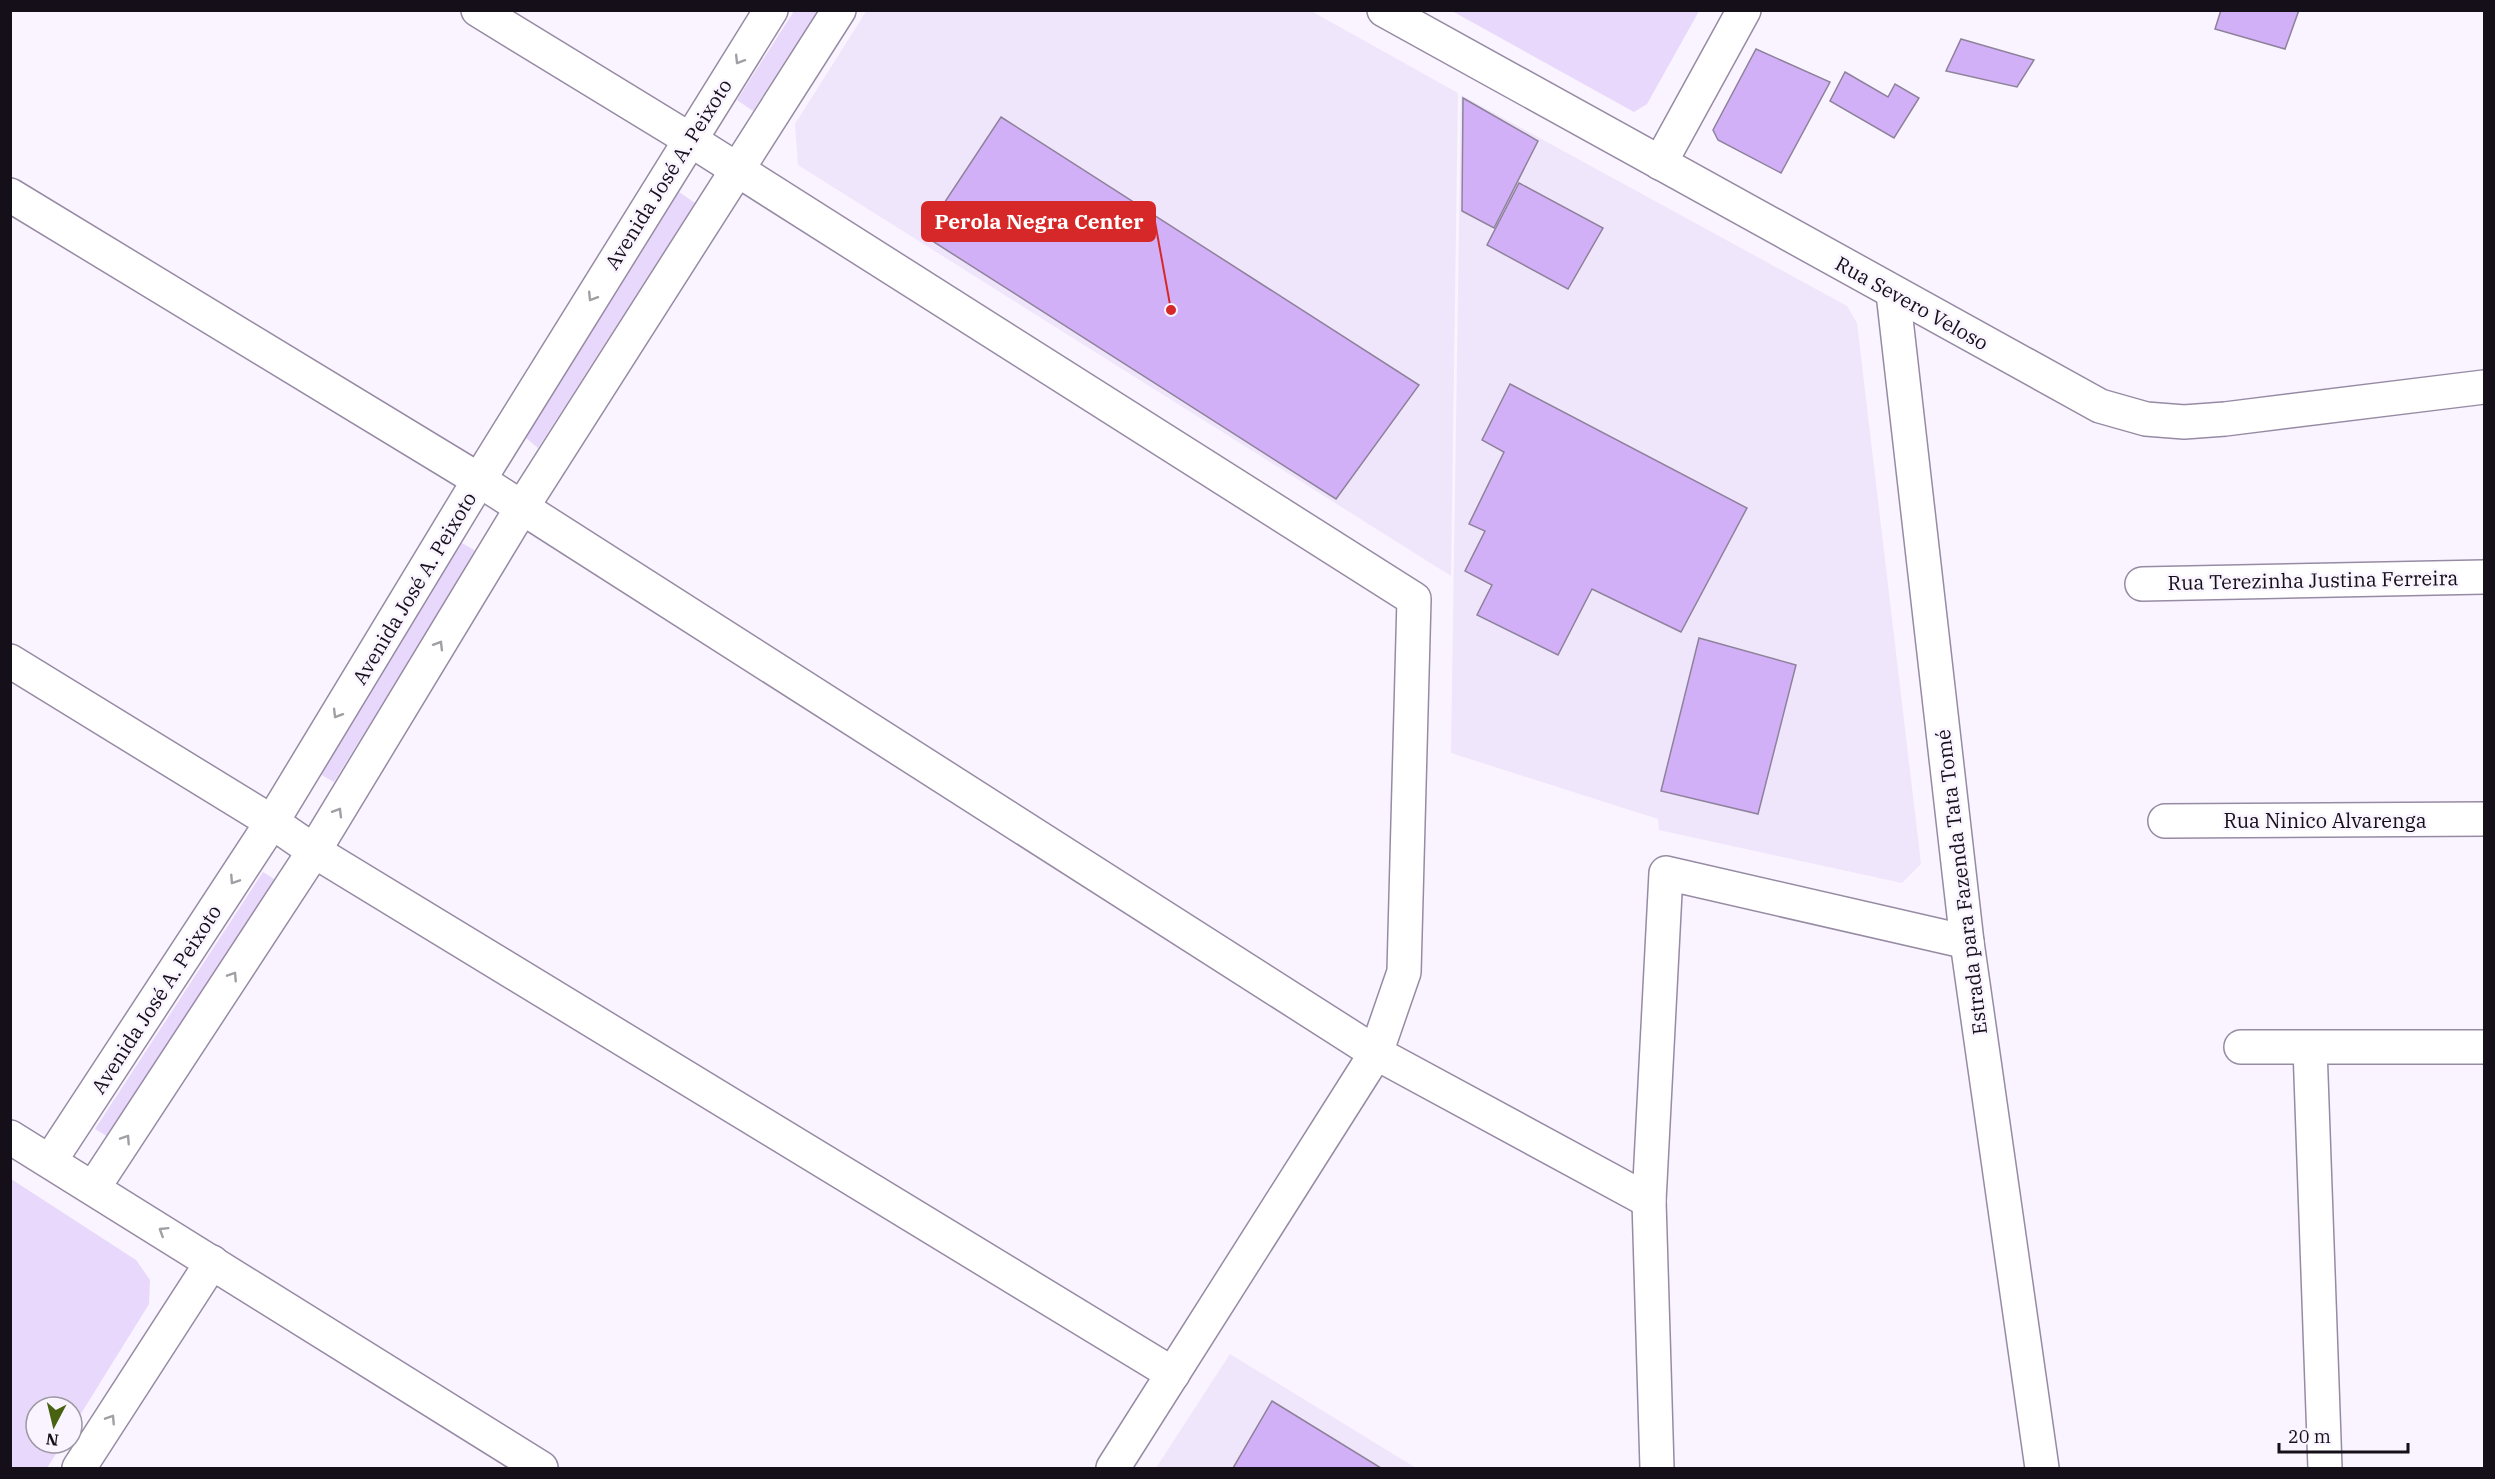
<svg xmlns="http://www.w3.org/2000/svg" width="2495" height="1479" font-family="'IBM Plex Serif',serif">
  <style>
    .built { fill: #f0e6fb }
    .green { fill: #e8d8fb }
    .building { fill: #d2b0f7; stroke: #8e829b; stroke-width: 1.5 }
    .lines { fill: none; stroke-linecap: round; stroke-linejoin: round }
    .minor-casing { stroke: #978ba4; stroke-width: 36 }
    .minor { stroke: #fff; stroke-width: 33 }
    .oneway { stroke: #a19fa3 }
    .labels { text-anchor: middle; dominant-baseline: central; stroke-width: 5; stroke-linejoin: round; paint-order: stroke }
    .street-label { font-size: 20px; fill: #140f18; stroke: #f9f4ff }
    .leader { fill: none; stroke: #d62828; stroke-width: 2 }
    .callout-dot { fill: #d62828; stroke: #f9f4ff; stroke-width: 2 }
    .callout { fill: #d62828; stroke: #d62828; stroke-width: 2 }
    .callout-label { font-size: 21px; text-anchor: middle; font-weight: bold; fill: #fff }
  </style>
  <rect width="100%" height="100%" fill="#f9f4ff"/>
  <!-- built -->
  <g class="built">
    <polygon points="867,10 1311,11 1458,93 1451,576 798,165 795,124"/>
    <polygon points="1461,95 1847,306 1857,323 1921,864 1902,883 1659,830 1658,819 1451,753"/>
    <polygon points="1230,1354 1416,1468 1156,1468"/>
  </g>
  <!-- green -->
  <g class="green">
    <polygon points="794,11 817,11 753,111 737,100"/>
    <polygon points="1452,11 1699,11 1647,104 1634,112"/>
    <polygon points="679,192 695,203 538,448 525,437"/>
    <polygon points="460,542 476,551 334,782 318,773"/>
    <polygon points="263,872 277,881 110,1138 95,1129"/>
    <polygon points="11,1179 136,1260 150,1280 149,1304 72,1428 72,1407 36,1407 36,1443 63,1443 47,1468 11,1468"/>
  </g>
  <!-- building -->
  <g class="building">
    <polygon points="2221,10 2299,10 2285,49 2215,29"/>
    <polygon points="1961,39 2034,60 2017,87 1946,71"/>
    <polygon points="1756,49 1830,82 1781,173 1718,140 1713,130"/>
    <polygon points="1845,72 1888,97 1895,84 1919,98 1894,138 1830,101"/>
    <polygon points="1463,98 1538,141 1494,228 1462,211"/>
    <polygon points="1001,117 1419,385 1336,499 923,235"/>
    <polygon points="1519,183 1603,228 1568,289 1487,245"/>
    <polygon points="1510,384 1747,508 1681,632 1592,589 1558,655 1477,615 1492,585 1465,571 1485,531 1469,524 1504,452 1482,440"/>
    <polygon points="1699,638 1796,665 1758,814 1661,791"/>
    <polygon points="1272,1401 1381,1468 1233,1468"/>
  </g>
  <g class="lines">
    <!-- minor casing -->
    <g class="minor-casing">
      <g id="minor">
        <polyline points="478,10 689,139 1414,599 1404,972 1376,1053 1113,1468"/>
        <polyline points="1384,10 2100,406 2146,419 2184,422 2225,419 2484,387"/>
        <polyline points="1660,163 1744,10"/>
        <polyline points="10,195 479,480 1376,1053 1649,1201"/>
        <polyline points="1893,293 1967,942 2042,1468"/>
        <polyline points="2142,584 2484,577"/>
        <polyline points="10,661 272,822 314,851 1173,1374"/>
        <polyline points="2165,821 2484,819"/>
        <polyline points="2241,1047 2484,1047"/>
        <polyline points="2310,1048 2325,1468"/>
        <polyline points="10,1137 541,1468"/>
        <polyline points="50,1161 272,822 479,480 771,10"/>
        <polyline points="94,1187 314,851 521,509 839,10"/>
        <polyline points="79,1468 212,1262"/>
        <polyline points="1657,1468 1649,1201 1666,873 1967,942"/>
      </g>
    </g>
    <!-- minor -->
    <use href="#minor" class="minor"/>
  </g>
  <!-- one-way arrows -->
  <defs><path id="oneway-chevron" d="M-2-3.5L2.5 0L-2 3.5" fill="none" stroke-width="1.6" stroke-linecap="round" stroke-linejoin="round" transform="scale(1.5)"/></defs>
  <g class="oneway">
    <use href="#oneway-chevron" transform="translate(739 60) rotate(122)"/>
    <use href="#oneway-chevron" transform="translate(592 297) rotate(122)"/>
    <use href="#oneway-chevron" transform="translate(439 645) rotate(-59)"/>
    <use href="#oneway-chevron" transform="translate(337 714) rotate(121)"/>
    <use href="#oneway-chevron" transform="translate(338 812) rotate(-59)"/>
    <use href="#oneway-chevron" transform="translate(234 880) rotate(123)"/>
    <use href="#oneway-chevron" transform="translate(233 976) rotate(-57)"/>
    <use href="#oneway-chevron" transform="translate(126 1139) rotate(-57)"/>
    <use href="#oneway-chevron" transform="translate(163 1231) rotate(-148)"/>
    <use href="#oneway-chevron" transform="translate(111 1419) rotate(-57)"/>
  </g>
  <g class="labels">
    <!-- street labels -->
    <g class="street-label">
      <text transform="translate(668 174) rotate(-58)">Avenida José A. Peixoto</text>
      <text transform="translate(1912 303) rotate(29)">Rua Severo Veloso</text>
      <text transform="translate(2313 580) rotate(-1)">Rua Terezinha Justina Ferreira</text>
      <text transform="translate(414 588) rotate(-59)">Avenida José A. Peixoto</text>
      <text x="2325" y="820">Rua Ninico Alvarenga</text>
      <text transform="translate(1961 882) rotate(-97)">Estrada para Fazenda Tata Tomé</text>
      <text transform="translate(156 999) rotate(-57)">Avenida José A. Peixoto</text>
    </g>
  </g>
  <!-- callouts -->
  <path class="leader" d="M1171 310L1155 222"/>
  <circle class="callout-dot" cx="1171" cy="310" r="6"/>
  <rect class="callout" x="922" y="202" width="233" height="39" rx="6"/>
  <g class="callout-label">
    <text x="1039" y="229">Perola Negra Center</text>
  </g>
  <!-- border -->
  <rect width="2495" height="1479" fill="none" stroke="#140f18" stroke-width="24"/>
  <!-- north arrow -->
  <g transform="translate(54 1425) rotate(187)"><circle r="28" fill="#f9f4ff" stroke="#9d98a3" stroke-width="1.5"/>
  <path d="M0-4.5L10 22L0 15L-10 22Z" fill="#496211"/>
  <text y="-9" font-size="16" font-weight="bold" text-anchor="middle" fill="#140f18">N</text>
  </g>
  <!-- scale -->
  <path d="M2279 1443v9h129v-9" fill="none" stroke="#140f18" stroke-width="3"/>
  <text x="2288" y="1443" font-size="18" fill="#140f18" stroke="#f9f4ff" stroke-width="4.5" paint-order="stroke">20 m</text>
</svg>
